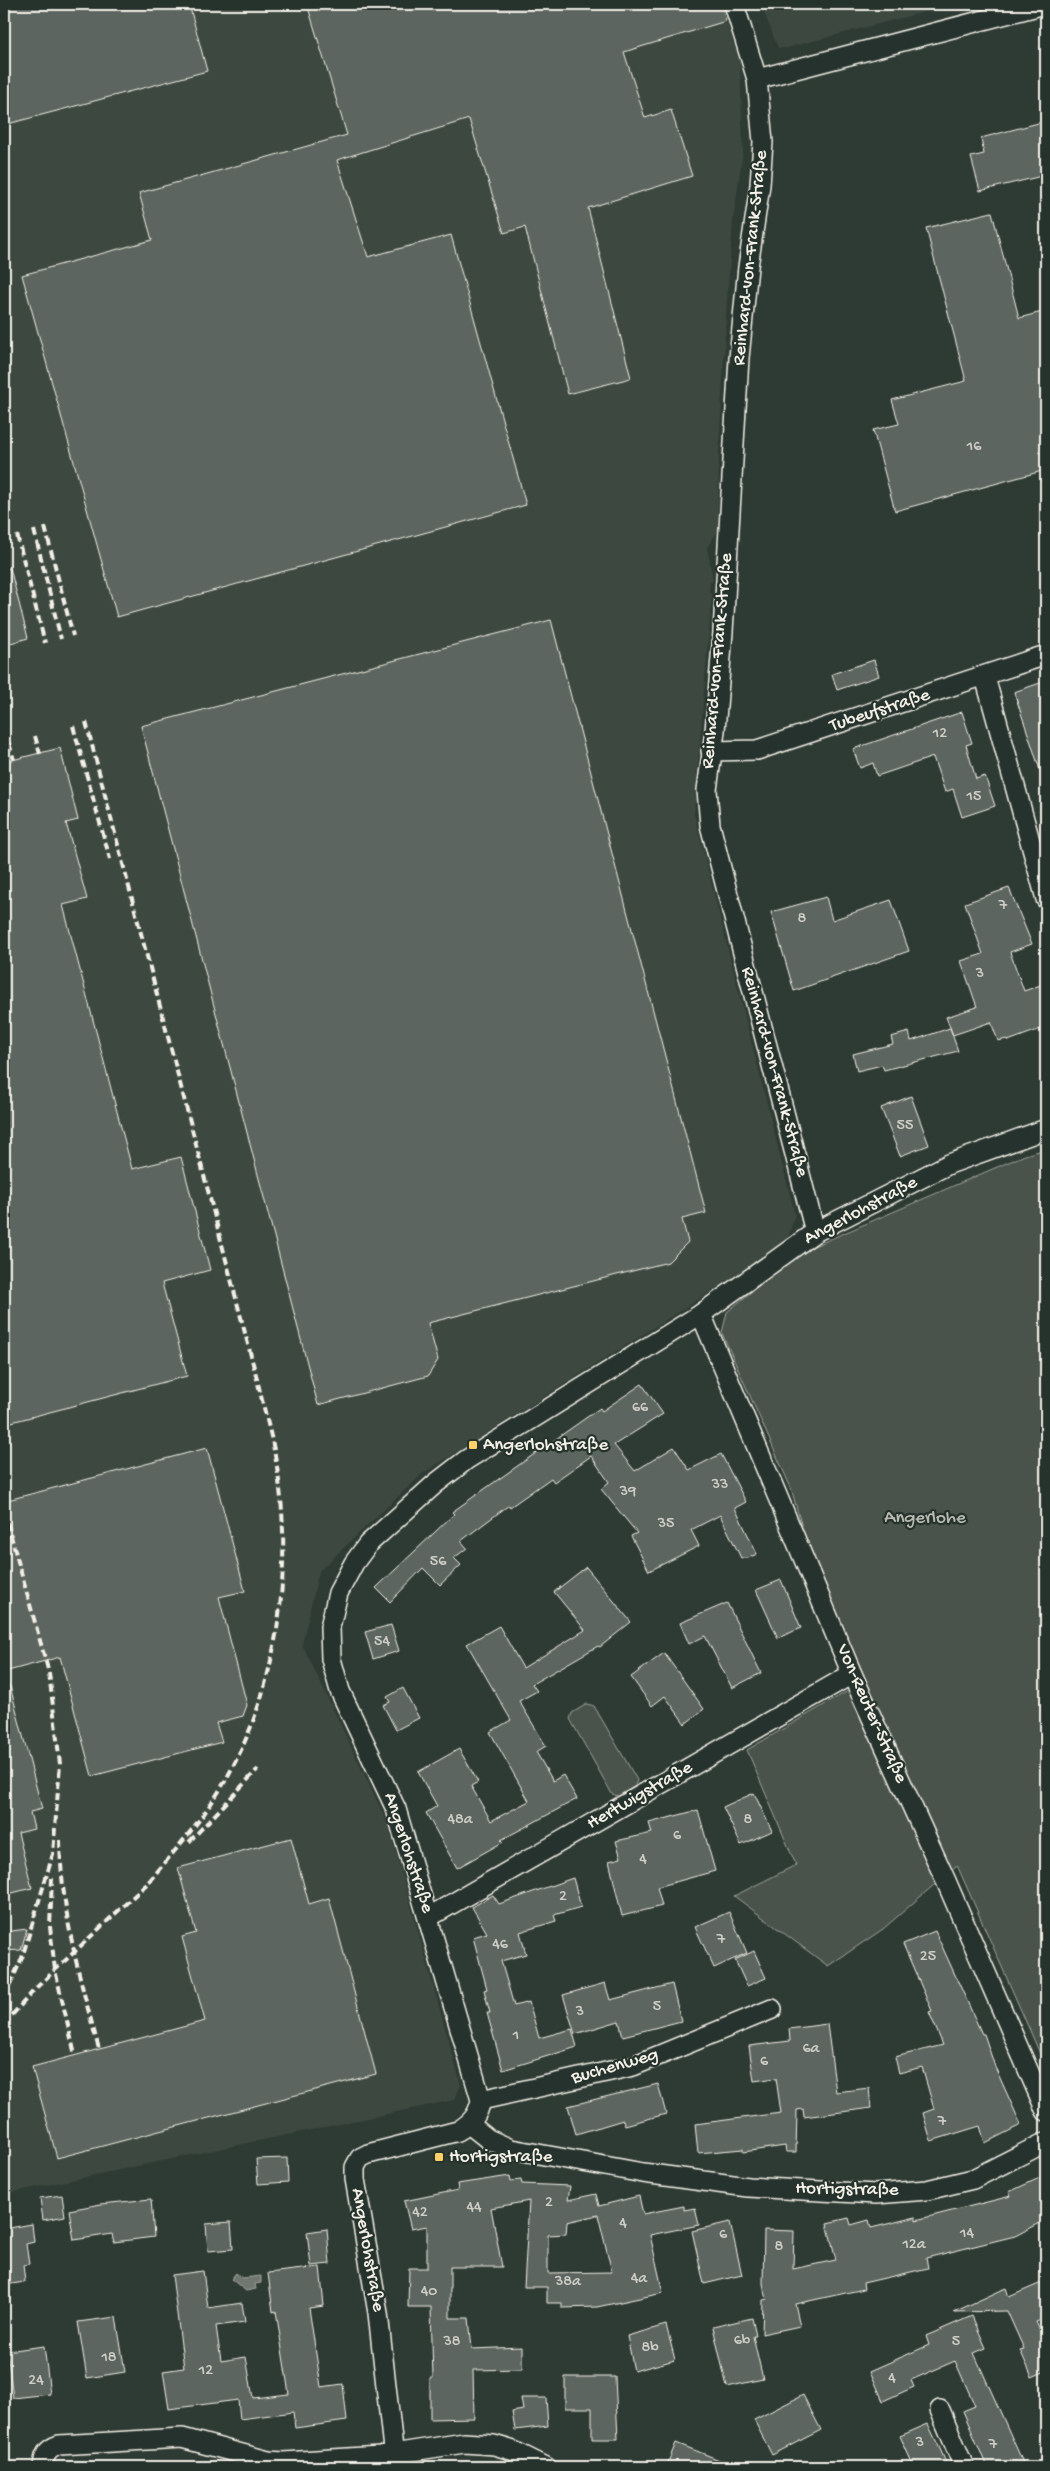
<svg xmlns="http://www.w3.org/2000/svg" width="1050" height="2471" font-family="'Gochi Hand',sans-serif">
  <style>
    .built { fill: #3c4841 }
    .green { fill: #48524c; stroke: #9ea29a }
    .water { fill: #6f7770; stroke: #a4a8a0 }
    .building { fill: #5c655e; stroke: #f4f1e8; fill-rule: evenodd }
    .lines { fill: none; stroke-linecap: round; stroke-linejoin: round }
    .minor-casing { stroke: #f4f1e8; stroke-width: 22 }
    .minor { stroke: #26332d; stroke-width: 19 }
    .rail { stroke: #f4f1e8; stroke-width: 4; stroke-dasharray: 8 4; stroke-linecap: butt }
    .poi-dot { fill: #ffd166; stroke: #26332d; stroke-width: 2 }
    .labels { text-anchor: middle; dominant-baseline: central; stroke-width: 4.5; stroke-linejoin: round; paint-order: stroke }
    .number-label { font-size: 16px; fill: #cecec6 }
    .street-label { font-size: 19px; fill: #f4f1e8; stroke: #26332d }
    .poi-label { font-size: 19px; fill: #f4f1e8; stroke: #26332d; text-anchor: start }
    .park-label { font-size: 19px; fill: #b8b9b1; stroke: #26332d }
  </style>
  <rect width="100%" height="100%" fill="#2e3b34"/>
  <filter id="ink" filterUnits="userSpaceOnUse"><feTurbulence type="fractalNoise" baseFrequency=".02" numOctaves="2"/><feDisplacementMap in="SourceGraphic" scale="10" xChannelSelector="R" yChannelSelector="G"/><feConvolveMatrix kernelMatrix="1 2 1 2 8 2 1 2 1" color-interpolation-filters="sRGB"/></filter>
  <g filter="url(#ink)">
    <!-- built -->
    <g class="built">
      <polygon points="4,4 721,4 740,63 743,151 733,220 727,299 719,452 718,531 707,547 713,580 710,581 709,592 712,594 694,814 795,1215 786,1244 422,1474 319,1571 302,1644 388,1824 461,2085 454,2100 4,2194"/>
      <polygon points="761,4 955,4 786,48 778,48"/>
    </g>
    <!-- green -->
    <g class="green">
      <polygon points="1046,1149 1046,2067 957,1865 883,1929 828,1966 734,1896 796,1865 747,1750 848,1691 791,1488 722,1333 727,1312 798,1253 1025,1155"/>
      <polygon points="587,1704 594,1706 637,1780 635,1786 618,1796 612,1794 570,1719 572,1713"/>
    </g>
    <!-- water -->
    <polygon class="water" points="236,2273 242,2278 261,2276 261,2283 255,2284 256,2289 246,2291 231,2279"/>
    <!-- building -->
    <g class="building">
      <polygon points="4,4 189,4 207,71 4,125"/>
      <polygon points="307,4 721,4 726,21 624,52 645,118 671,110 692,176 588,208 631,378 568,394 525,227 504,233 469,119 337,160 368,257 451,235 526,505 117,617 22,275 152,240 139,193 347,135"/>
      <polygon points="1046,121 1046,175 980,191 971,157 984,154 981,138"/>
      <polygon points="992,212 1019,318 1046,311 1046,470 895,511 873,430 899,424 892,400 966,381 926,228"/>
      <polygon points="10,568 28,638 4,645 4,569"/>
      <polygon points="551,620 706,1213 682,1219 688,1242 668,1262 428,1323 438,1360 428,1376 318,1405 141,726"/>
      <polygon points="874,660 879,676 837,690 832,674"/>
      <polygon points="1046,681 1046,775 1042,776 1014,692"/>
      <polygon points="962,712 972,743 966,745 976,779 985,776 995,806 962,817 953,789 945,792 933,757 877,776 873,763 860,768 853,749"/>
      <polygon points="60,748 78,820 66,823 87,899 63,905 132,1169 181,1157 210,1270 162,1283 187,1376 4,1424 4,762"/>
      <polygon points="1009,888 1032,944 1010,952 1024,991 1046,983 1046,1027 1008,1041 1007,1039 998,1041 991,1022 953,1035 946,1017 977,1007 961,961 983,954 965,903"/>
      <polygon points="826,897 832,920 891,900 909,951 794,991 771,912"/>
      <polygon points="950,1028 958,1051 884,1070 882,1065 857,1071 853,1054 893,1044 891,1037 909,1032 911,1041"/>
      <polygon points="911,1096 929,1145 900,1156 881,1108"/>
      <polygon points="642,1384 663,1414 614,1445 635,1471 674,1447 689,1470 721,1454 746,1502 735,1508 757,1554 748,1558 741,1558 720,1515 691,1530 699,1546 649,1571 631,1536 637,1533 601,1489 609,1482 591,1456 554,1482 551,1478 510,1507 509,1505 461,1541 467,1548 454,1558 461,1565 440,1585 423,1568 390,1602 376,1588 454,1514 452,1512 600,1408 602,1411"/>
      <polygon points="207,1448 245,1591 219,1597 247,1705 243,1716 216,1723 222,1742 92,1776 60,1657 4,1672 4,1501"/>
      <polygon points="586,1567 631,1622 600,1647 598,1646 532,1684 537,1691 519,1701 546,1746 536,1752 553,1781 563,1775 577,1799 501,1840 503,1842 457,1868 426,1813 437,1806 418,1772 459,1749 478,1782 471,1786 491,1821 529,1801 490,1732 511,1720 467,1644 499,1626 523,1668 585,1630 554,1592"/>
      <polygon points="781,1580 801,1628 778,1638 756,1590"/>
      <polygon points="727,1603 761,1673 732,1688 705,1636 689,1644 680,1623"/>
      <polygon points="391,1625 399,1651 373,1659 365,1632"/>
      <polygon points="664,1653 704,1709 685,1724 665,1696 652,1706 631,1677"/>
      <polygon points="10,1686 42,1809 30,1812 34,1829 18,1833 32,1888 4,1895 4,1687"/>
      <polygon points="403,1688 419,1718 396,1730 383,1705 390,1702 387,1697"/>
      <polygon points="754,1793 772,1831 741,1845 723,1807"/>
      <polygon points="698,1810 715,1871 657,1887 662,1906 622,1916 609,1861 621,1858 616,1841 652,1833 649,1823"/>
      <polygon points="291,1838 309,1904 329,1898 376,2074 57,2158 32,2067 205,2021 182,1937 196,1933 178,1868"/>
      <polygon points="573,1878 581,1907 554,1915 556,1921 520,1932 526,1954 501,1961 514,2006 529,2002 539,2038 572,2029 577,2047 503,2070 487,2013 490,2013 484,1990 487,1989 473,1937 487,1933 472,1907 493,1895 499,1904"/>
      <polygon points="729,1912 747,1953 714,1968 695,1927"/>
      <polygon points="27,1929 21,1950 4,1951 4,1932"/>
      <polygon points="935,1931 982,2034 984,2034 995,2067 1021,2125 985,2143 980,2126 931,2141 923,2113 934,2109 922,2067 899,2073 895,2057 943,2045 929,2012 932,2011 903,1944"/>
      <polygon points="754,1951 766,1978 747,1986 735,1960"/>
      <polygon points="605,1983 610,2000 672,1984 681,2021 623,2036 619,2021 575,2034 563,1995"/>
      <polygon points="827,2024 836,2092 869,2088 871,2108 804,2117 803,2109 797,2110 796,2152 786,2152 785,2146 743,2152 743,2149 698,2153 695,2124 781,2113 776,2078 754,2081 749,2046 790,2041 789,2029"/>
      <polygon points="658,2084 666,2114 625,2125 623,2120 576,2134 568,2106"/>
      <polygon points="287,2158 288,2182 258,2184 256,2159"/>
      <polygon points="1046,2175 1046,2220 1015,2236 926,2258 928,2268 863,2283 864,2289 795,2304 800,2326 762,2334 763,2300 767,2299 763,2284 764,2230 794,2231 793,2269 836,2260 827,2223 849,2218 851,2225 869,2220 871,2228 916,2217 916,2220 1011,2196 1009,2192"/>
      <path d="M510,2176L511,2181L521,2180L522,2184L570,2186L568,2200L596,2194L599,2206L639,2196L643,2214L684,2206V2210L695,2208L699,2225L650,2235L663,2293L597,2307L562,2308V2303H547V2287H524L529,2201L491,2208L502,2267H450V2318H469L472,2349L522,2347V2369L473,2370L474,2418L430,2419V2378H433L431,2307H408L409,2268H427V2226L411,2229L404,2201L458,2190L457,2184ZM598,2215L612,2272L548,2273V2235L566,2234L567,2222Z"/>
      <polygon points="62,2195 65,2216 43,2220 40,2198"/>
      <polygon points="151,2199 154,2237 114,2242 112,2234 74,2240 69,2210 101,2204"/>
      <polygon points="231,2222 233,2249 208,2251 206,2224"/>
      <polygon points="730,2222 742,2275 704,2284 692,2231"/>
      <polygon points="32,2224 34,2242 26,2244 29,2264 23,2265 25,2282 4,2285 4,2229"/>
      <polygon points="327,2229 330,2264 311,2266 307,2232"/>
      <polygon points="320,2267 324,2306 309,2308 321,2387 343,2384 347,2421 295,2428 293,2412 240,2419 238,2400 169,2409 163,2371 184,2368 172,2275 203,2271 208,2308 242,2303 245,2322 216,2326 221,2361 246,2357 253,2398 289,2394 276,2311 273,2312 268,2273"/>
      <polygon points="1046,2281 1046,2318 1036,2322 1046,2343 1046,2371 1032,2377 1020,2350 1024,2349 1007,2311 954,2312 1006,2288 1009,2297"/>
      <polygon points="972,2316 986,2348 974,2353 1025,2467 987,2467 963,2411 975,2406 955,2361 911,2380 914,2387 883,2401 870,2371 929,2345 926,2336"/>
      <polygon points="116,2317 125,2372 87,2378 78,2322"/>
      <polygon points="752,2318 756,2336 753,2336 763,2379 727,2387 713,2327"/>
      <polygon points="666,2325 675,2360 634,2371 627,2336"/>
      <polygon points="44,2346 50,2394 13,2398 7,2351"/>
      <polygon points="565,2377 615,2377 618,2439 592,2439 592,2408 565,2408"/>
      <polygon points="803,2395 821,2430 772,2455 754,2420"/>
      <polygon points="521,2398 546,2398 548,2426 515,2430 512,2412 523,2410"/>
      <polygon points="928,2424 940,2449 948,2467 914,2467 900,2436"/>
      <polygon points="676,2443 735,2466 734,2467 666,2467"/>
    </g>
    <g class="lines">
      <!-- minor casing -->
      <g class="minor-casing">
        <g id="minor">
          <polyline points="734,4 757,79 763,142 760,185 748,267 739,358 723,632 715,731 707,790 710,825 815,1232"/>
          <polyline points="757,79 1045,4"/>
          <polyline points="985,677 1046,899"/>
          <polyline points="711,751 757,750 1046,655"/>
          <polyline points="701,1314 852,1674 946,1881 1046,2111"/>
          <polyline points="429,1917 852,1674"/>
          <polyline points="481,2100 633,2066 772,2009"/>
          <polyline points="469,2124 488,2139 511,2149 643,2173 748,2187 876,2194 927,2190 973,2179 1046,2142"/>
          <polyline points="940,2410 964,2467"/>
          <path d="M43,2467C44,2455 47,2449 59,2445L182,2438L268,2461L284,2462L380,2456L464,2443L494,2445L514,2451L546,2467"/>
          <path d="M395,2467L378,2313L355,2179V2167L360,2158L368,2154L458,2131C471,2123 478,2116 481,2100L396,1809L340,1691L331,1659L330,1627L338,1593L354,1563L368,1544L435,1484L466,1460L701,1314L815,1232L949,1164L1046,1129"/>
        </g>
      </g>
      <!-- minor -->
      <use href="#minor" class="minor"/>
      <!-- rail -->
      <g class="rail">
        <polyline points="45,527 73,636"/>
        <polyline points="34,530 61,639"/>
        <polyline points="17,535 45,643"/>
        <path d="M86,722L257,1379C262,1401 268,1423 273,1445C295,1552 282,1676 230,1772C208,1814 176,1849 146,1885"/>
        <polyline points="73,726 110,859"/>
        <polyline points="35,736 40,754"/>
        <polyline points="9,743 14,760"/>
        <polyline points="4,1511 49,1673 60,1764 53,1854 22,1958 4,1997"/>
        <path d="M60,1840C61,1911 80,1981 99,2049"/>
        <polyline points="189,1842 258,1769"/>
        <polyline points="52,1878 50,1927 55,1970 75,2055"/>
        <polyline points="4,2024 37,1987 150,1881"/>
      </g>
    </g>
  </g>
  <!-- markers -->
  <g class="poi-dot">
    <rect x="468" y="1440" width="10" height="10" rx="2.5"/>
    <rect x="434" y="2152" width="10" height="10" rx="2.5"/>
  </g>
  <g class="labels">
    <!-- number labels -->
    <g class="number-label">
      <text x="974" y="447">16</text>
      <text x="940" y="734">12</text>
      <text x="974" y="797">15</text>
      <text x="1003" y="906">7</text>
      <text x="802" y="919">8</text>
      <text x="980" y="974">3</text>
      <text x="905" y="1126">55</text>
      <text x="640" y="1408">66</text>
      <text x="720" y="1485">33</text>
      <text x="628" y="1492">39</text>
      <text x="666" y="1524">35</text>
      <text x="438" y="1562">56</text>
      <text x="382" y="1642">54</text>
      <text x="460" y="1820">48a</text>
      <text x="748" y="1820">8</text>
      <text x="677" y="1836">6</text>
      <text x="643" y="1860">4</text>
      <text x="563" y="1897">2</text>
      <text x="721" y="1940">7</text>
      <text x="500" y="1945">46</text>
      <text x="928" y="1957">25</text>
      <text x="657" y="2007">5</text>
      <text x="580" y="2012">3</text>
      <text x="516" y="2036">1</text>
      <text x="811" y="2049">6a</text>
      <text x="764" y="2062">6</text>
      <text x="942" y="2122">7</text>
      <text x="549" y="2203">2</text>
      <text x="474" y="2208">44</text>
      <text x="420" y="2213">42</text>
      <text x="623" y="2224">4</text>
      <text x="967" y="2234">14</text>
      <text x="723" y="2235">6</text>
      <text x="914" y="2245">12a</text>
      <text x="779" y="2247">8</text>
      <text x="639" y="2279">4a</text>
      <text x="568" y="2282">38a</text>
      <text x="429" y="2292">40</text>
      <text x="742" y="2341">6b</text>
      <text x="452" y="2342">38</text>
      <text x="956" y="2342">5</text>
      <text x="650" y="2348">8b</text>
      <text x="109" y="2358">18</text>
      <text x="206" y="2371">12</text>
      <text x="892" y="2379">4</text>
      <text x="36" y="2381">24</text>
      <text x="920" y="2443">3</text>
      <text x="993" y="2445">7</text>
    </g>
    <!-- street labels -->
    <g class="street-label">
      <text transform="translate(751 258) rotate(-84)">Reinhard-von-Frank-Straße</text>
      <text transform="translate(718 661) rotate(-85)">Reinhard-von-Frank-Straße</text>
      <text transform="translate(880 711) rotate(-18)">Tubeufstraße</text>
      <text transform="translate(774 1072) rotate(75)">Reinhard-von-Frank-Straße</text>
      <text transform="translate(861 1211) rotate(-28)">Angerlohstraße</text>
      <text transform="translate(871 1714) rotate(66)">Von-Reuter-Straße</text>
      <text transform="translate(640 1796) rotate(-30)">Hertwigstraße</text>
      <text transform="translate(408 1853) rotate(72)">Angerlohstraße</text>
      <text transform="translate(615 2067) rotate(-16)">Buchenweg</text>
      <text transform="translate(847 2190) rotate(1)">Hortigstraße</text>
      <text transform="translate(367 2250) rotate(80)">Angerlohstraße</text>
    </g>
    <!-- poi labels -->
    <g class="poi-label">
      <text x="483" y="1445">Angerlohstraße</text>
      <text x="449" y="2157">Hortigstraße</text>
    </g>
    <!-- park labels -->
    <g class="park-label">
      <text x="925" y="1518">Angerlohe</text>
    </g>
  </g>
  <!-- margin -->
  <rect width="1050" height="2471" fill="none" stroke="#26332d" stroke-width="20"/>
  <rect x="10" y="10" width="1030" height="2451" fill="none" stroke="#f4f1e8" stroke-width="2" filter="url(#ink)"/>
</svg>
